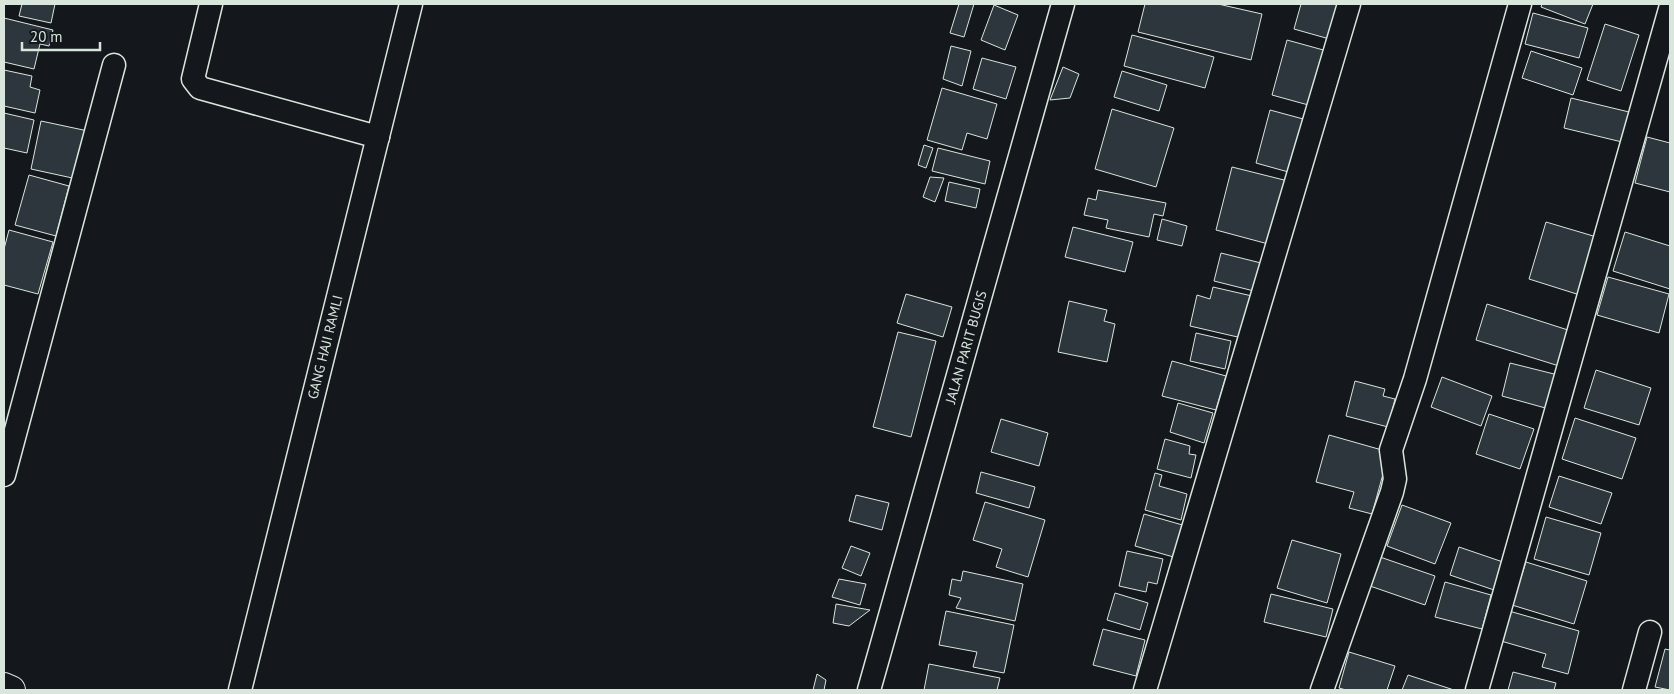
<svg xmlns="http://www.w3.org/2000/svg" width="1674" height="694" font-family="'PT Sans',sans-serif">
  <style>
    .building { fill: #2c363c; stroke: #d8e6dc }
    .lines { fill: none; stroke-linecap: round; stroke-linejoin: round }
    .minor-casing { stroke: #d8e6dc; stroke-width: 25 }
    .secondary-casing { stroke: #d8e6dc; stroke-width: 30 }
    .minor { stroke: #14181c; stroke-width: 22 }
    .secondary { stroke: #14181c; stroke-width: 28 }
    .labels { text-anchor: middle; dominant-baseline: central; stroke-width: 4; stroke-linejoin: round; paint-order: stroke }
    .street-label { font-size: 14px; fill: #d8e6dc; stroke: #14181c }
  </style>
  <rect width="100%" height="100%" fill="#14181c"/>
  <!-- building -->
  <g class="building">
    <polygon points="22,4 55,4 51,23 19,16"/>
    <polygon points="959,4 974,4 964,37 950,33"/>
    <polygon points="1145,4 1218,4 1262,14 1251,60 1138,32"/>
    <polygon points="1299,4 1343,4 1333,40 1294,29 1301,4"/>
    <polygon points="1542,4 1593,4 1585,24 1541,7"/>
    <polygon points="994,5 1018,15 1005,50 981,40"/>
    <polygon points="1533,13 1588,28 1579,58 1525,44"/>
    <polygon points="4,18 53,30 49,46 40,44 34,69 4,62"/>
    <polygon points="1605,24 1639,35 1621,91 1587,80"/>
    <polygon points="1132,35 1214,57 1205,88 1124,66"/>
    <polygon points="1287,40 1327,51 1312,106 1272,95"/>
    <polygon points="951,46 971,51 962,86 943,79"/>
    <polygon points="1531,51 1582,68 1573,95 1522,78"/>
    <polygon points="982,58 1016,67 1006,99 973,89"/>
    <polygon points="1063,67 1079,74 1070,98 1050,100"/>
    <polygon points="4,70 32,76 30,87 40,90 35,113 4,106"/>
    <polygon points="1122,71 1167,85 1159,111 1114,97"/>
    <polygon points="942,88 997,104 987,139 967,133 962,150 927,140"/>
    <polygon points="1571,98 1629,112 1622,142 1564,128"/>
    <polygon points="1112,109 1174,128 1156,187 1095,169"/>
    <polygon points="1270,110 1307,120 1292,173 1256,163"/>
    <polygon points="4,113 34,120 27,153 4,148"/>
    <polygon points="41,121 88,131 77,179 31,169"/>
    <polygon points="1647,137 1670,143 1670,192 1635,183"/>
    <polygon points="924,145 933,148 926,168 918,165"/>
    <polygon points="938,148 990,161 985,184 932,171"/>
    <polygon points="1232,167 1288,181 1272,245 1216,230"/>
    <polygon points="29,175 69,186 56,236 15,225"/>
    <polygon points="930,177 944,178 935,202 923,197"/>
    <polygon points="949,182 980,189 976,208 945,201"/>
    <polygon points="1098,190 1166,203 1163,216 1154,214 1149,237 1106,228 1108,220 1084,215 1088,198 1096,200"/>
    <polygon points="1162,219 1187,226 1182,246 1157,240"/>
    <polygon points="1546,222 1600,238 1583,296 1529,279"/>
    <polygon points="1073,227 1133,242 1125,272 1065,257"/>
    <polygon points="9,230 53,242 38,294 4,285 4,249"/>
    <polygon points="1625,232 1670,246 1670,289 1613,271"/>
    <polygon points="1221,253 1261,263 1254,291 1214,281"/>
    <polygon points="1608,277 1669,294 1659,333 1597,315"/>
    <polygon points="1213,287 1252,296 1242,338 1190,326 1197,295 1210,299"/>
    <polygon points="906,294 952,307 943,337 897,323"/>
    <polygon points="1069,301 1107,310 1104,321 1115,324 1107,362 1058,352"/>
    <polygon points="1487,304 1571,331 1559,366 1476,340"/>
    <polygon points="898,332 936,341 911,437 873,427"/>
    <polygon points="1196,333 1231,341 1225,369 1190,361"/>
    <polygon points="1172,361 1226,376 1216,410 1162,396"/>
    <polygon points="1510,363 1558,375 1549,409 1502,396"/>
    <polygon points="1596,370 1651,388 1639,425 1584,408"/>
    <polygon points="1442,377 1492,396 1481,426 1431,407"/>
    <polygon points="1355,381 1385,389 1383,396 1395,399 1388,427 1346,416"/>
    <polygon points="1178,403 1213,413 1204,443 1170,432"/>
    <polygon points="1489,414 1534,429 1520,469 1476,454"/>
    <polygon points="1575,418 1636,438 1622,479 1562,459"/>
    <polygon points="1001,419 1048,433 1039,466 991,452"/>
    <polygon points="1329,435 1389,452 1372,514 1349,508 1354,492 1316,482"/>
    <polygon points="1165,439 1190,446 1189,454 1196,455 1191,478 1157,469"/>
    <polygon points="981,472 1035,487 1029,508 976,493"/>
    <polygon points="1155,473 1162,475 1159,486 1187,494 1181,520 1145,510"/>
    <polygon points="1559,476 1612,493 1601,524 1549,507"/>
    <polygon points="856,495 889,503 882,530 849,521"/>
    <polygon points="985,502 1045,520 1028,577 996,567 1002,549 973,540"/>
    <polygon points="1402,505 1451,523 1435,564 1387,546"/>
    <polygon points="1144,514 1186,526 1177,558 1135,546"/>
    <polygon points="1546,517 1601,533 1589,575 1534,559"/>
    <polygon points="1292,540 1341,554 1327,603 1277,588"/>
    <polygon points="851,546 870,553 861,576 842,568"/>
    <polygon points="1459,547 1503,562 1494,590 1450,575"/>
    <polygon points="1127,551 1163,559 1157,584 1148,582 1146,592 1119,586"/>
    <polygon points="1380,557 1435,576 1425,605 1370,586"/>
    <polygon points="1526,562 1587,581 1574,624 1512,605"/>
    <polygon points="963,571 1023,584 1015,621 956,608 961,598 949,595 952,579 961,581"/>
    <polygon points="839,579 866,584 860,605 832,597"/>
    <polygon points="1445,582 1491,595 1482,629 1435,617"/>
    <polygon points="1115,593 1148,603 1140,630 1107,620"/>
    <polygon points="1271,594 1333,609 1326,637 1264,622"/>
    <polygon points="836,604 870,610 849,626 833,623"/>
    <polygon points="946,611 1014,625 1004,673 973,667 977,652 939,645"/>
    <polygon points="1509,611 1579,631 1568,674 1542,667 1546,654 1501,641"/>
    <polygon points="1103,629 1145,640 1136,676 1093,665"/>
    <polygon points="1665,649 1670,650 1670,690 1655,687"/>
    <polygon points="1349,652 1395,666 1387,690 1346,690 1339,688"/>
    <polygon points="929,664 1000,678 997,690 924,690"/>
    <polygon points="1513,672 1556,683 1554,690 1508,690"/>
    <polygon points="817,674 826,680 824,690 813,690"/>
    <polygon points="1408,675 1454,690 1402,690"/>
  </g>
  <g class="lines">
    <!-- minor casing -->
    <g class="minor-casing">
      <g id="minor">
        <polyline points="211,4 193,79 200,88 378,137"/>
        <polyline points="4,475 114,65"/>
        <polyline points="240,690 411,4"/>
        <polyline points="869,690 1063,4"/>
        <polyline points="1145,690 1349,4"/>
        <polyline points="1322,690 1392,492 1395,479 1391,450 1415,379 1520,4"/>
        <polyline points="1477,690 1670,9"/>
        <polyline points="1634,690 1650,632"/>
      </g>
    </g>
    <!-- secondary casing -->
    <g class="secondary-casing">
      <polyline id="secondary" points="4,687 11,690"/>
    </g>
    <!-- minor -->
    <use href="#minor" class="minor"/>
    <!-- secondary -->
    <use href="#secondary" class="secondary"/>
  </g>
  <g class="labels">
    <!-- street labels -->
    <g class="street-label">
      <text transform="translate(325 347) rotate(-76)">GANG HAJI RAMLI</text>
      <text transform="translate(966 347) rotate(-74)">JALAN PARIT BUGIS</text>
    </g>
  </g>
  <!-- border -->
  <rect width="1674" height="694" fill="none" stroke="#d8e6dc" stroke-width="10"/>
  <!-- scale -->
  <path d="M22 42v8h78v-8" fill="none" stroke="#d8e6dc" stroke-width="2.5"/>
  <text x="30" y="42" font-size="15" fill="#d8e6dc" stroke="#14181c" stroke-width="4" paint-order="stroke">20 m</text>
</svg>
